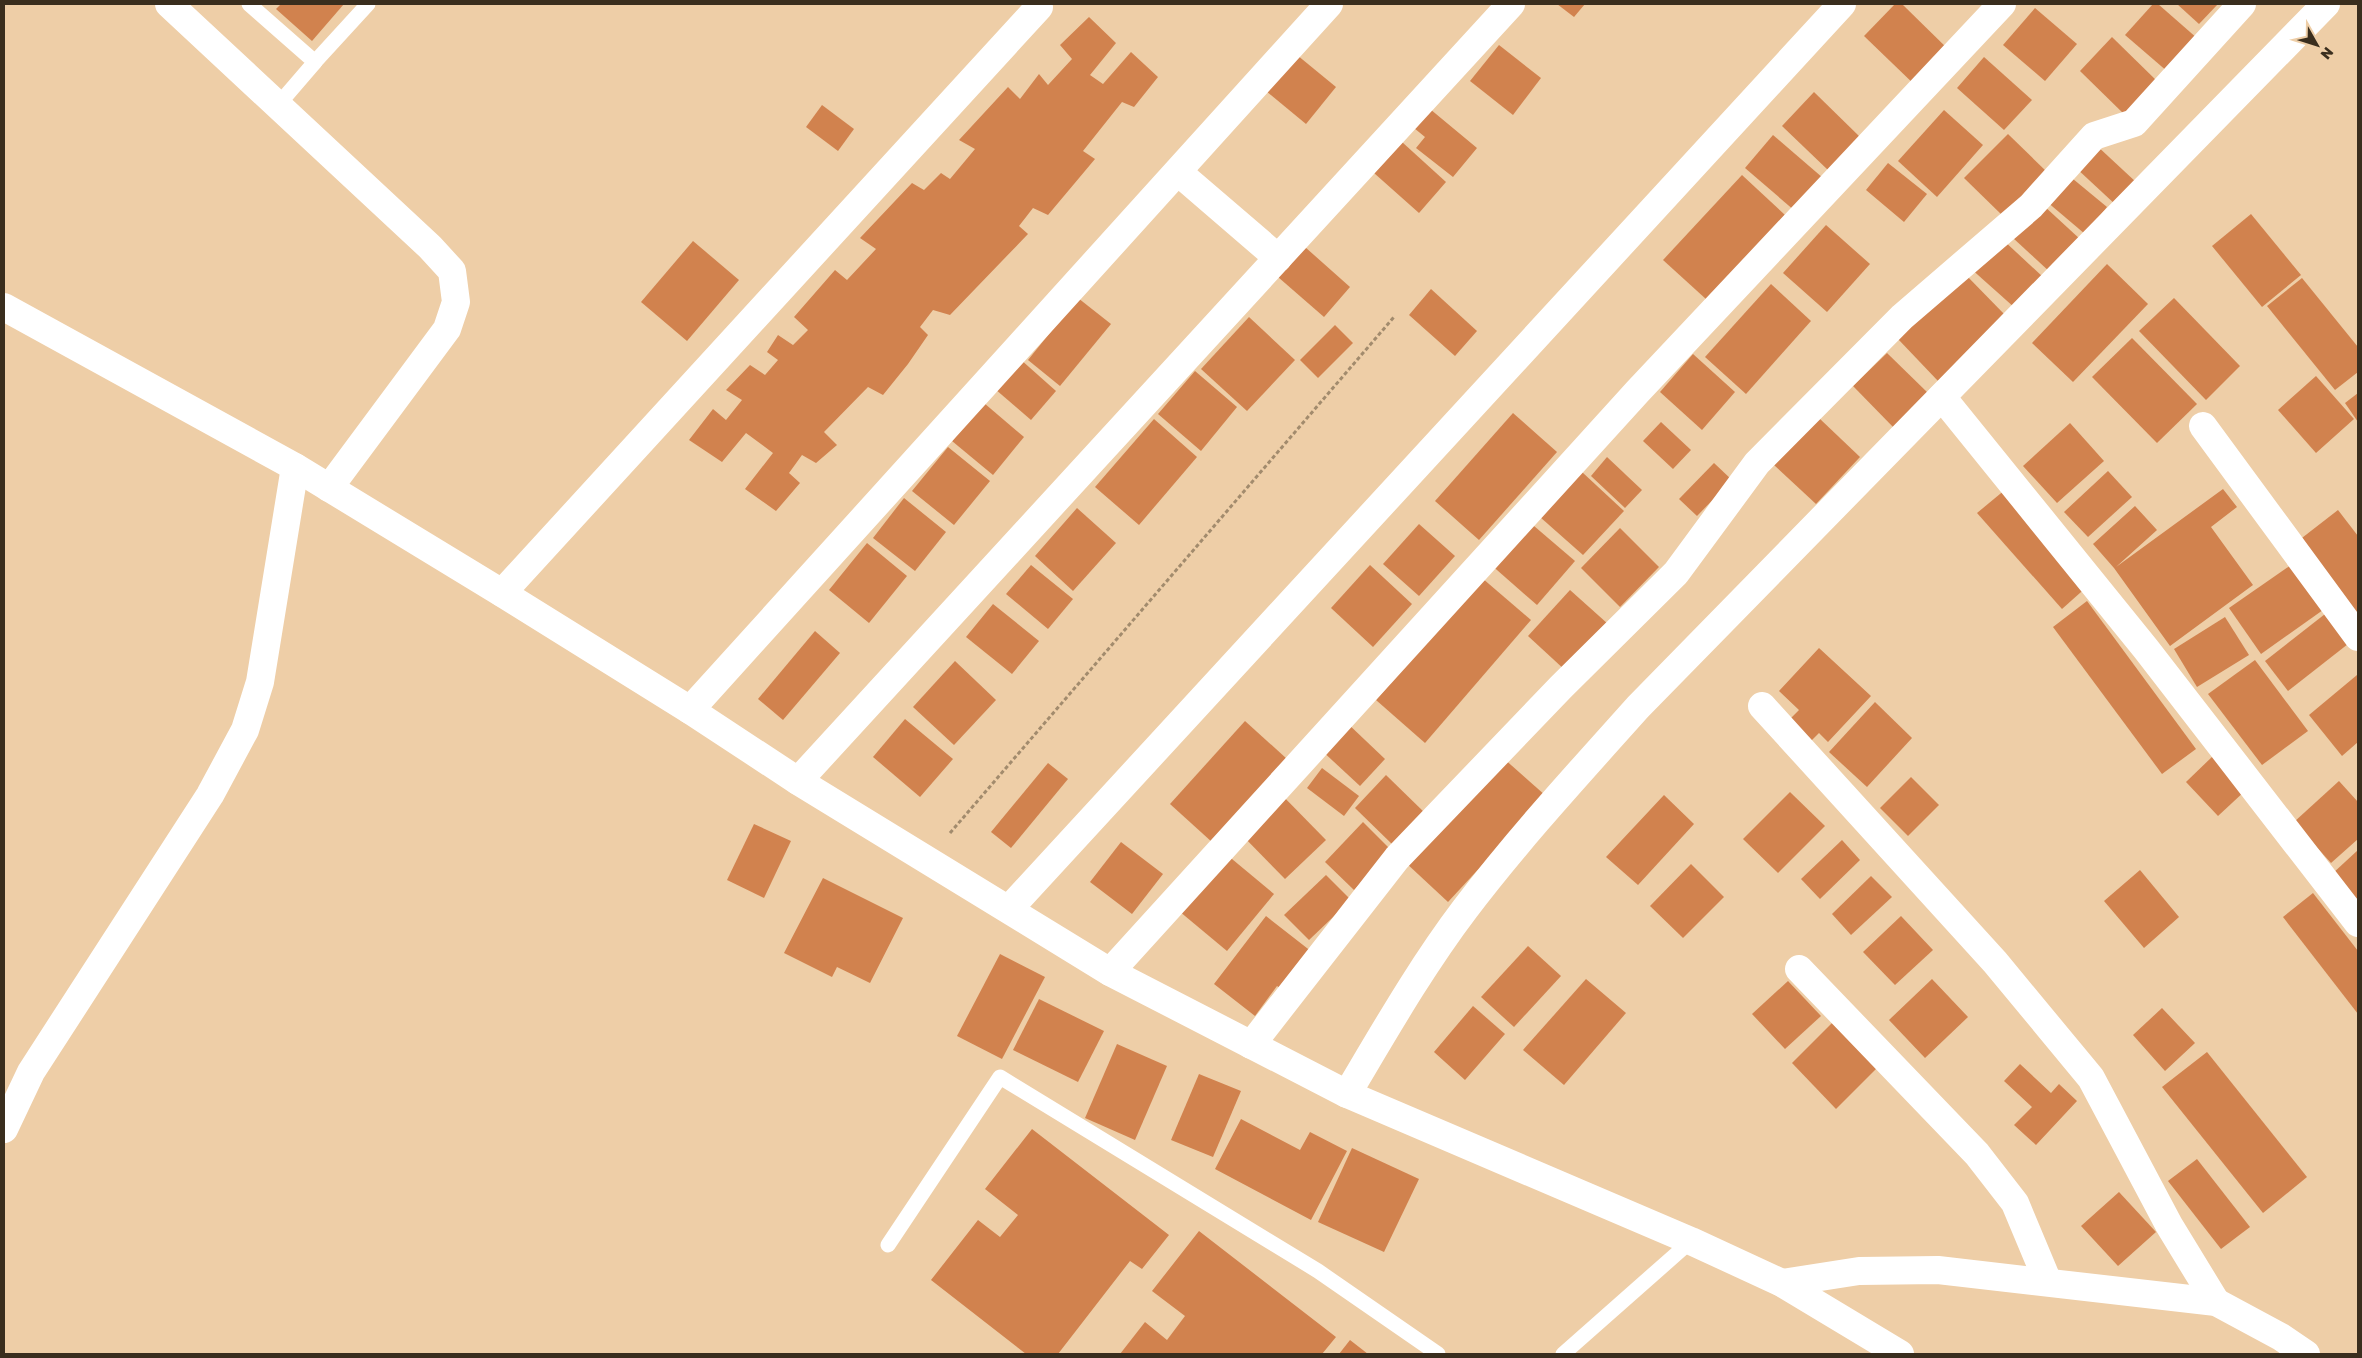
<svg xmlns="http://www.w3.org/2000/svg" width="2362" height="1358" font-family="'Golos Text',sans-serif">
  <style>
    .building { fill: #d1824e }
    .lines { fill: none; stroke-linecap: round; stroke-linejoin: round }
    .path { stroke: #a28b6d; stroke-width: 3; stroke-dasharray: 4 2.5; stroke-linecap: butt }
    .lane { stroke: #fff; stroke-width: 15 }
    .street { stroke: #fff; stroke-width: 28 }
  </style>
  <rect width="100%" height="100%" fill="#eecea7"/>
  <!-- building -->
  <g class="building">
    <polygon points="281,4 344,4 312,41 276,9"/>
    <polygon points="1557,4 1585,4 1574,17"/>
    <polygon points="1895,4 1902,4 1953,54 1919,89 1864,36"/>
    <polygon points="2153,4 2158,4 2198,39 2168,72 2125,35"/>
    <polygon points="2177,4 2218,4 2199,24"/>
    <polygon points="2035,8 2077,44 2045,81 2003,45"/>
    <polygon points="1089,17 1116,43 1090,75 1103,84 1131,52 1158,77 1134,107 1122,102 1083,151 1095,159 1048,215 1033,208 1019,226 1028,234 950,315 933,310 920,327 928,335 908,364 883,395 868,387 824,432 837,445 816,463 802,455 789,473 800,483 776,511 745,489 773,453 746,433 722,462 689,440 713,409 726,420 742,400 726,390 750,365 765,375 778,360 767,352 778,335 793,345 808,330 794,317 835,270 847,280 876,249 860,238 912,183 924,190 941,173 950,179 975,149 959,140 1008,87 1020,99 1039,74 1048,85 1072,59 1060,45"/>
    <polygon points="2112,37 2160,84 2128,118 2080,71"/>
    <polygon points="1499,45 1541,78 1513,115 1470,81"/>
    <polygon points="1297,55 1336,87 1306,124 1266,91"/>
    <polygon points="1984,57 2032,100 2004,130 1957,88"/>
    <polygon points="1814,92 1861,138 1829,171 1782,126"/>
    <polygon points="822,105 854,129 838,151 806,127"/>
    <polygon points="1430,109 1477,148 1453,177 1416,148 1425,137 1414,128"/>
    <polygon points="1944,110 1983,145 1937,197 1898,161"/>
    <polygon points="2008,134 2048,173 2005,218 1964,178"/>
    <polygon points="1773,135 1823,178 1795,211 1745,168"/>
    <polygon points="1402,142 1446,182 1419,213 1374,173"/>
    <polygon points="2095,144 2137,183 2117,206 2075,167"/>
    <polygon points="1888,163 1927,194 1904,222 1866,190"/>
    <polygon points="2067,174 2107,207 2085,234 2046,201"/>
    <polygon points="1742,175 1785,215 1707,300 1663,260"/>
    <polygon points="2043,205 2081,240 2051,273 2013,238"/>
    <polygon points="2251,214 2301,275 2262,307 2212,246"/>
    <polygon points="1826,225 1870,264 1827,312 1783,273"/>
    <polygon points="2002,239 2043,277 2015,308 1969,267"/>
    <polygon points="693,241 739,280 687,341 641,302"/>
    <polygon points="1305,247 1350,287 1324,317 1278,277"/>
    <polygon points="2107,264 2148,304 2073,382 2032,343"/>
    <polygon points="1965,274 2006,316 1938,381 1898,339"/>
    <polygon points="2302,278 2358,347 2358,372 2335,390 2267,306"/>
    <polygon points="1771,284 1811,321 1746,394 1705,357"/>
    <polygon points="1431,289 1477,331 1455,356 1409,315"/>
    <polygon points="1078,298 1111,324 1060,386 1028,360"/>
    <polygon points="2174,298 2240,366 2206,400 2139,331"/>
    <polygon points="1249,317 1295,360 1247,411 1201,369"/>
    <polygon points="1335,325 1353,343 1318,378 1300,360"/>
    <polygon points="2132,338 2197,404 2157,443 2092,377"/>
    <polygon points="1887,353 1929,394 1894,428 1853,386"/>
    <polygon points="1693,354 1735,392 1702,430 1660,392"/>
    <polygon points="1020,359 1056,391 1031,420 995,389"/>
    <polygon points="1195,371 1237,407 1201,451 1158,414"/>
    <polygon points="2316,376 2354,419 2316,453 2278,410"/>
    <polygon points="2358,393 2358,422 2345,403"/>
    <polygon points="984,403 1024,437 993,475 952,441"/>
    <polygon points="1513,413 1557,452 1479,540 1435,501"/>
    <polygon points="1819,418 1860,457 1816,504 1774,465"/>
    <polygon points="1154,419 1197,457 1139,525 1095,487"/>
    <polygon points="1661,422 1691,450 1673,469 1643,441"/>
    <polygon points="2070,423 2104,461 2057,503 2023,466"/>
    <polygon points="948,447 990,481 954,525 912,491"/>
    <polygon points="1607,457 1642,490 1625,508 1591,476"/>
    <polygon points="1714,463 1732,480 1697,516 1679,499"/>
    <polygon points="2108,471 2132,497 2088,537 2064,512"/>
    <polygon points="1582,472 1624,511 1583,555 1540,517"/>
    <polygon points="2006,489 2090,584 2062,609 1977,513"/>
    <polygon points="2223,489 2237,507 2211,527 2253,585 2170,646 2114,568 2093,544 2135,506 2157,530 2116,567"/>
    <polygon points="904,498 946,532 915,571 873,538"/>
    <polygon points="1077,508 1116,543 1073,591 1035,556"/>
    <polygon points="2338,510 2358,536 2358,617 2298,541"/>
    <polygon points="1527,520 1575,561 1537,605 1489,563"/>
    <polygon points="1419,524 1455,556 1419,596 1383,564"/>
    <polygon points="1620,528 1659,567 1620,607 1581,568"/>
    <polygon points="867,543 907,576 869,623 829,590"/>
    <polygon points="1031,565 1073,599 1048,629 1006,594"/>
    <polygon points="1370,565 1412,604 1373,647 1331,608"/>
    <polygon points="2291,565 2323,610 2261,654 2229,608"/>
    <polygon points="1482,578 1531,620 1425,743 1376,700"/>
    <polygon points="1570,590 1608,624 1566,671 1528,636"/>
    <polygon points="2087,601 2196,749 2162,774 2053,627"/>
    <polygon points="993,604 1039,641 1012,674 966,637"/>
    <polygon points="2325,614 2348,644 2288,691 2265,661"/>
    <polygon points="2225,617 2249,655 2197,687 2174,649"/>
    <polygon points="815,631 840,653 783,720 758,699"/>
    <polygon points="1819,648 1871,696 1828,742 1819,733 1811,741 1789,720 1799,710 1779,691"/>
    <polygon points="2255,660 2308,731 2262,765 2208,694"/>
    <polygon points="955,661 996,700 954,745 913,707"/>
    <polygon points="2357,675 2358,742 2342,756 2309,715"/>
    <polygon points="1875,702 1912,738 1867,787 1829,752"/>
    <polygon points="905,719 953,759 920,797 873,757"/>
    <polygon points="1245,721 1287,759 1213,843 1170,804"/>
    <polygon points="1345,721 1385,759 1360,786 1319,748"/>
    <polygon points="2214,755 2246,790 2218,816 2186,782"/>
    <polygon points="1502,757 1546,796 1448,902 1405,862"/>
    <polygon points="1048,763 1068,779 1011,848 991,832"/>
    <polygon points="1322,768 1359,796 1344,816 1307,788"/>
    <polygon points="1386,775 1427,815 1395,847 1355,808"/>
    <polygon points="1911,777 1939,805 1908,836 1880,808"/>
    <polygon points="2339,781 2358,802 2358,839 2331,863 2294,822"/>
    <polygon points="1277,790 1326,840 1285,879 1237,830"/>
    <polygon points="1790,792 1825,826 1778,873 1743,839"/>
    <polygon points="1664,795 1694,824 1638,885 1606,857"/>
    <polygon points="1363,822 1392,851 1354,890 1325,862"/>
    <polygon points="754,824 791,841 764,898 727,880"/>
    <polygon points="1842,840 1860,860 1820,899 1801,879"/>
    <polygon points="1121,842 1163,874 1132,914 1090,882"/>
    <polygon points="2358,850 2358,902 2332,874"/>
    <polygon points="1226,854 1274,894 1227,951 1179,911"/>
    <polygon points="1691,864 1724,897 1683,938 1650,906"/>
    <polygon points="2140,870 2179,917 2144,948 2104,901"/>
    <polygon points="1326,875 1351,900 1309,940 1284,915"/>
    <polygon points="1871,876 1892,897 1851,935 1832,914"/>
    <polygon points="823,878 903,918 870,983 837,967 832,977 784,953"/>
    <polygon points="2313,893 2358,951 2358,1014 2283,917"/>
    <polygon points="1266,916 1312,952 1283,990 1277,986 1255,1016 1214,984"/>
    <polygon points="1901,916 1933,950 1895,985 1863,952"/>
    <polygon points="1528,946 1561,976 1514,1027 1481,997"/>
    <polygon points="1000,954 1045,977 1002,1059 957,1036"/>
    <polygon points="1586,979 1626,1013 1564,1085 1523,1050"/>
    <polygon points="1932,979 1968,1017 1925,1058 1889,1020"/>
    <polygon points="1788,981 1821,1016 1785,1049 1752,1014"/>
    <polygon points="1039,999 1104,1031 1078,1082 1013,1050"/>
    <polygon points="1473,1006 1505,1034 1465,1080 1434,1052"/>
    <polygon points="2162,1008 2195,1043 2165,1071 2133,1035"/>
    <polygon points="1835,1020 1879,1066 1836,1109 1792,1063"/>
    <polygon points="1117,1044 1167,1066 1135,1140 1085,1118"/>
    <polygon points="2207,1052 2307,1177 2263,1213 2162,1087"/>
    <polygon points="2020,1064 2051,1093 2059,1084 2077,1101 2036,1145 2014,1125 2032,1107 2004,1081"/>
    <polygon points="1199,1074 1241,1091 1213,1157 1171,1140"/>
    <polygon points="1241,1119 1300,1150 1310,1132 1347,1151 1311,1220 1215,1169"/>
    <polygon points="1032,1129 1169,1235 1142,1269 1130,1261 1058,1354 1026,1354 931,1280 978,1220 1000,1237 1018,1215 985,1189"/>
    <polygon points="1352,1148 1419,1179 1384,1252 1318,1222"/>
    <polygon points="2197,1159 2250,1227 2221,1249 2168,1181"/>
    <polygon points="2119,1192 2156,1232 2118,1266 2081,1226"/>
    <polygon points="1199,1231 1336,1337 1322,1354 1120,1354 1145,1322 1167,1340 1185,1316 1152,1291"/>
    <polygon points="1350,1340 1368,1354 1339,1354"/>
  </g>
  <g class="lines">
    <!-- path -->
    <polyline class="path" points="950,833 1394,317"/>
    <!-- lane -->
    <g class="lane">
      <polyline points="249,4 315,62 278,105"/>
      <polyline points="313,64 368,4"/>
      <polyline points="888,1245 1000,1077 1318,1271 1438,1354"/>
      <polyline points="1563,1354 1691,1241"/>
    </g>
    <!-- street -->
    <g class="street">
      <polyline points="169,4 430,247 452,271 456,302 447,329 329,488"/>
      <polyline points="1178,172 1278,258"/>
      <polyline points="4,307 295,467 502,593 690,710 798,781 1110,972 1347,1094 1691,1241 1782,1283 1900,1354"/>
      <polyline points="1942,397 2146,649 2358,923"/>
      <polyline points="2203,426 2358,637"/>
      <polyline points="502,593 1039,7"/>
      <polyline points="1762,706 1995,962 2091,1078 2169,1225 2216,1302"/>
      <polyline points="690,710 1329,4"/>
      <polyline points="798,781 1511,4"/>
      <polyline points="1009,909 1842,4"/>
      <polyline points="1799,969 1977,1154 2015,1203 2048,1282"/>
      <polyline points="1110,972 1638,391 2002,4"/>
      <polyline points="1251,1045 1397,858 1561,687 1676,573 1757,463 1902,317 2031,206 2094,136 2134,123 2242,4"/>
      <path d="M1347,1094C1384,1032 1421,967 1465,909C1519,838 1579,773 1638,707L2326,4"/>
      <polyline points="4,1129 31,1072 210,795 245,730 260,682 295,467"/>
      <polyline points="1782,1283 1859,1271 1938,1270 2216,1302 2281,1337 2306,1354"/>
    </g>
  </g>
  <!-- border -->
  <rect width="2362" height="1358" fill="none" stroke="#3a2e1e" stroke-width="10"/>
  <!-- north arrow -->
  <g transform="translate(2317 45) rotate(129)" stroke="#eecea7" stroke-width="4" paint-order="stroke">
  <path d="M0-4L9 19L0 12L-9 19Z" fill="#3a2e1e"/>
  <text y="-8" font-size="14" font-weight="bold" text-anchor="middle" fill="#3a2e1e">N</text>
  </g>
</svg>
